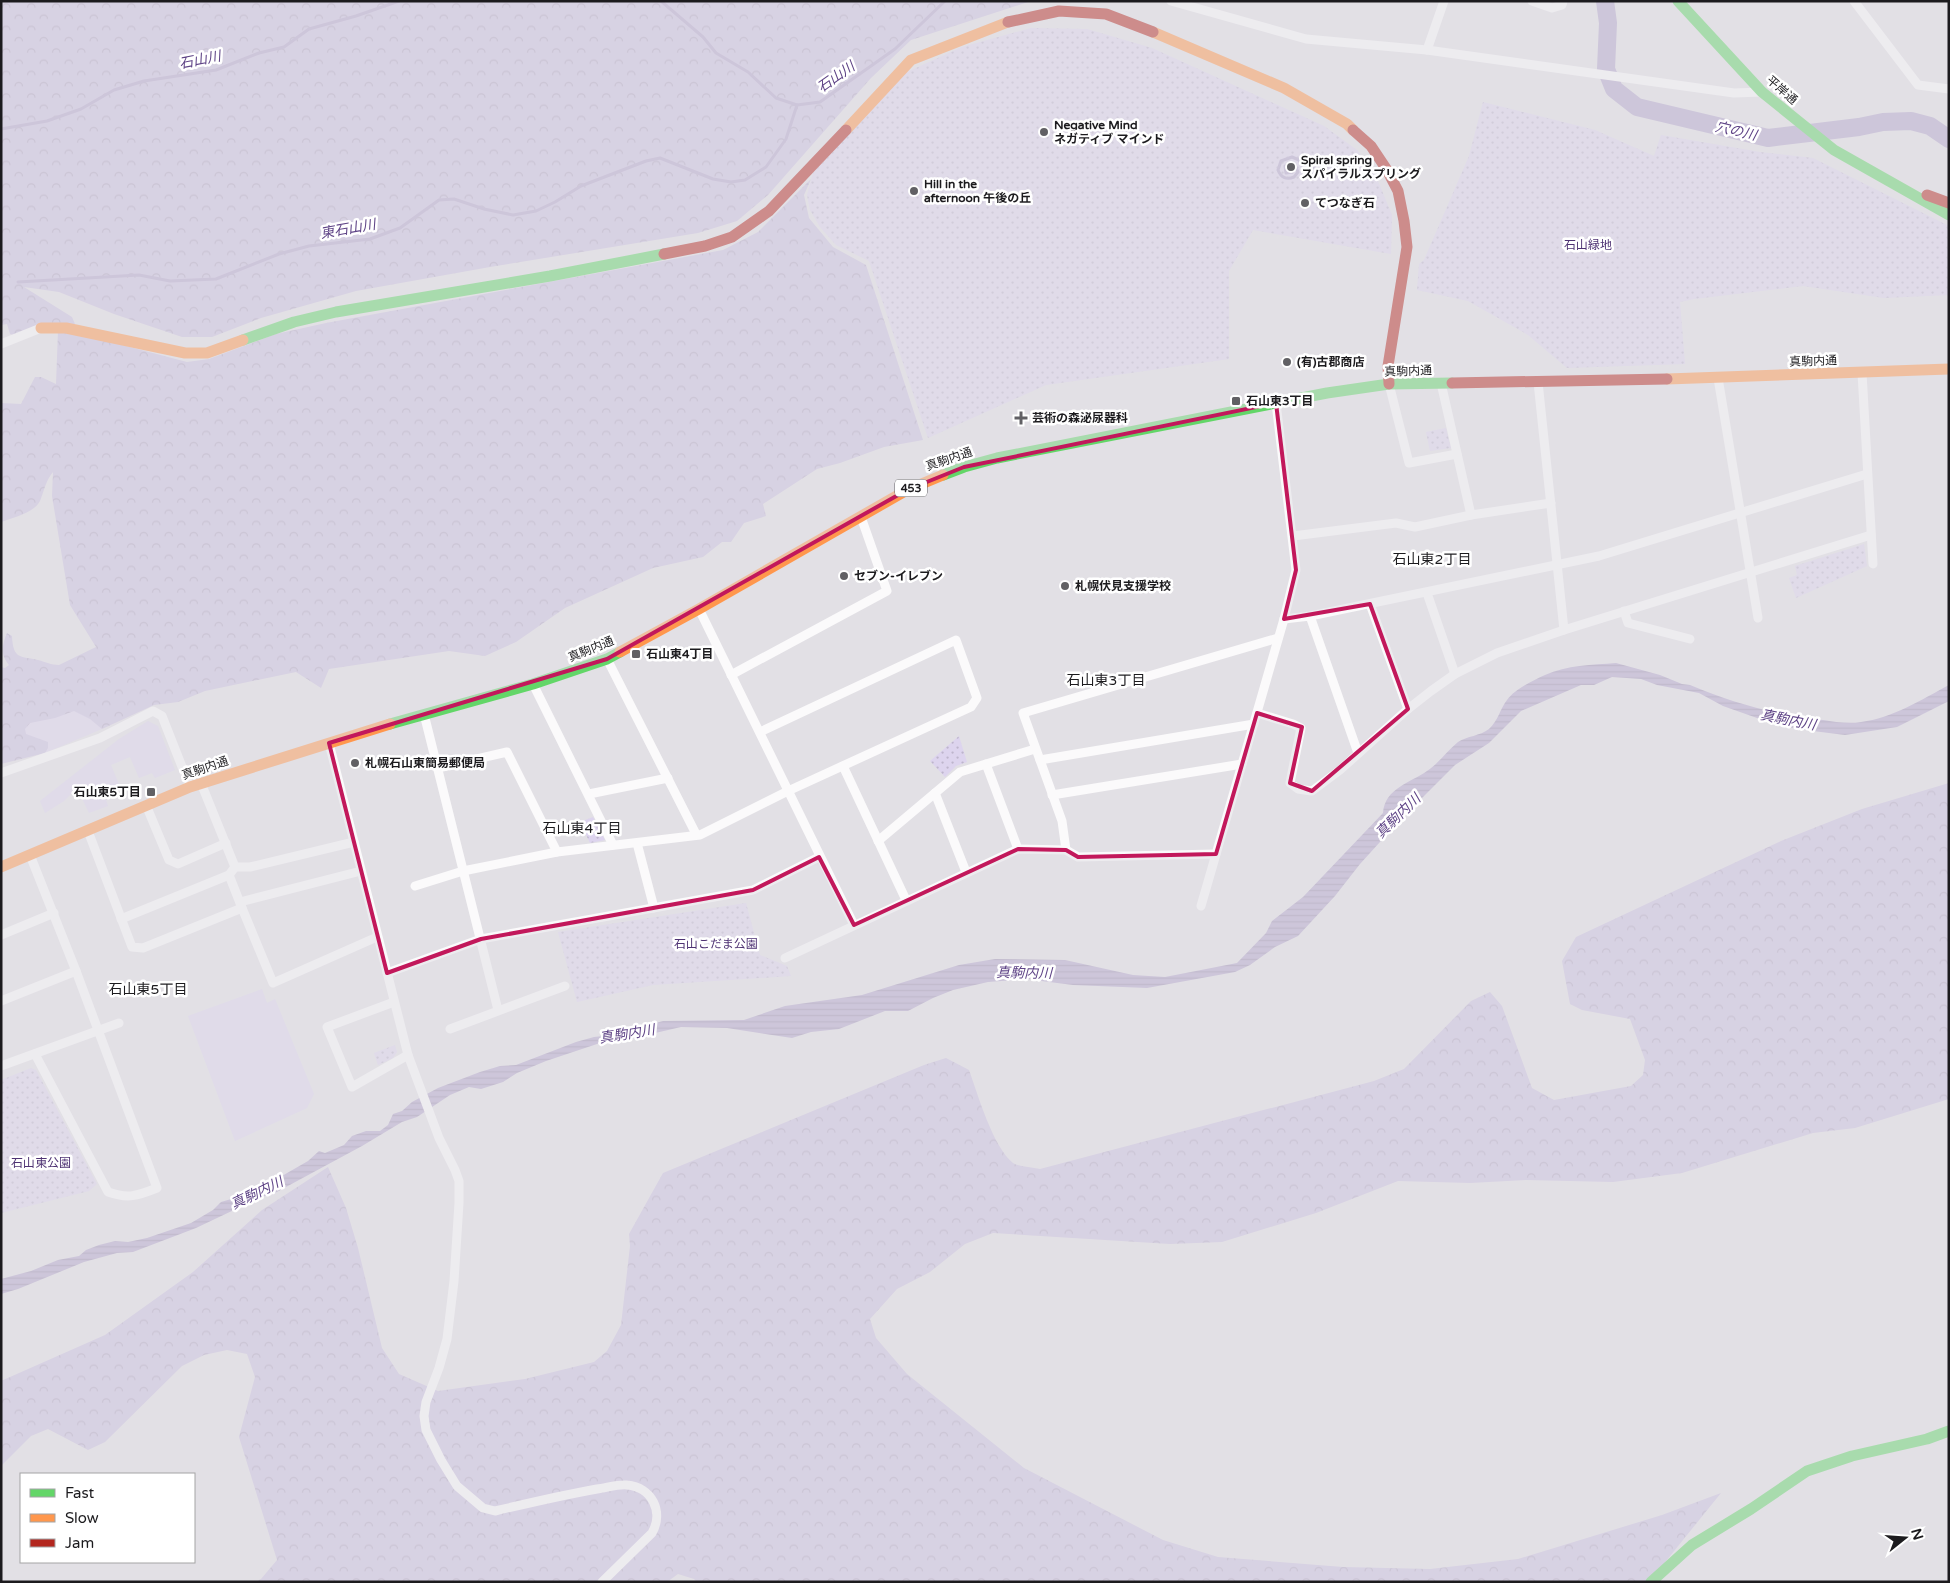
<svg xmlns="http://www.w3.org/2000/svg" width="1950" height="1583" font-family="'Varela Round','Noto Sans JP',sans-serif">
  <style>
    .green { fill: #ddd4ee }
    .forest { fill: url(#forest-crowns) }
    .park { fill: url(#park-dots) }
    .water { fill: url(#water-rules) }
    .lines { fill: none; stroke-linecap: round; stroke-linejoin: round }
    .stream { stroke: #b4a6cc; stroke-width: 3 }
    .river { stroke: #b4a6cc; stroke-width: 18 }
    .street { stroke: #fbfafb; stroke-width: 9 }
    .fast { stroke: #63d668; stroke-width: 11 }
    .slow { stroke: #ff974d; stroke-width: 11 }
    .jam { stroke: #b3261e; stroke-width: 11 }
    .marked { fill: none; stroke: #c2185b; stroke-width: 4; stroke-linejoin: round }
    .poi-dot { fill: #616064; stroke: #fff; stroke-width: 2 }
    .labels { text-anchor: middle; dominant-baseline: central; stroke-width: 5; stroke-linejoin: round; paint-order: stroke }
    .shield { fill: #fff; stroke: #605f62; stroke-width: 1 }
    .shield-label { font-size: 11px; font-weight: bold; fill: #1c1b1e }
    .street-label { font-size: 12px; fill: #1c1b1e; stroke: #fff }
    .poi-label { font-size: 12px; font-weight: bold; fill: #1c1b1e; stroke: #fff; text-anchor: start }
    .park-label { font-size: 12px; fill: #4e3273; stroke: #fff }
    .water-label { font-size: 14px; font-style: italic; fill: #5e4386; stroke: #fff }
    .neighbourhood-label { font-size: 14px; fill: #1c1b1e; stroke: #fff }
  </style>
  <defs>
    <pattern id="forest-crowns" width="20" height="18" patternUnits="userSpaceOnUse" patternTransform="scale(1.25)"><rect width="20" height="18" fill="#cbc0e0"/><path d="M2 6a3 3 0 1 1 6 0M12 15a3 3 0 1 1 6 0" fill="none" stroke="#aea4c0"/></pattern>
    <pattern id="park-dots" width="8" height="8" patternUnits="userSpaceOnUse" patternTransform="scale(1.25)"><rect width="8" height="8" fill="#ddd4ee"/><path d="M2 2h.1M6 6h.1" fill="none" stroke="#bdb5cc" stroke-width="1.8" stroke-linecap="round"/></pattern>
    <pattern id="water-rules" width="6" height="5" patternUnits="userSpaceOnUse" patternTransform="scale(1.25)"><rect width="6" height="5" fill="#b4a6cc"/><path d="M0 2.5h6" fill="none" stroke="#9a8eaf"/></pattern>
  </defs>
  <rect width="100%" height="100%" fill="#e2e0e5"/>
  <!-- green -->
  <g class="green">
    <path d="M67,710C83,711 92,718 102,729L45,753L47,745L26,737L23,723Z"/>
    <polygon points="148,721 158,726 175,770 155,778 152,773 139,778 130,757 111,765 120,787 109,792 111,798 106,800 108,806 89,813 77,788 64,801 45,813 40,801 119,739"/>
    <polygon points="262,989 267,1003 275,999 314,1094 307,1108 235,1141 188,1016"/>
  </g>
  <!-- forest -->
  <g class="forest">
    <polygon points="1,1 1031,1 911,40 871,78 768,195 737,221 698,233 490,267 356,291 261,318 212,337 182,337 114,314 59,292 24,287 72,317 75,324 17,336 10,334 7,324 1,325"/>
    <path d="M811,179L804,195L809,218L833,247L866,265L923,440L884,447L840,463L817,469L763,504L766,516L744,523L731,542H722L703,557L653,568L565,608L516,642L485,656L449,651L329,669L321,688L296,672L205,691L178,702L154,705L102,729L90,719L74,711L55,718L30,723L25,729L26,734L48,742V748L45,753L1,764V667L5,668L9,665C0,654 2,645 7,633L12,636C13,660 21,656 38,660C46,662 51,665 59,665L96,647L70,605L52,496L53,472C46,480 44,491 40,501C34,513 12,518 1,522V403L21,404L35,377H41L56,384L58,331H69L187,362L209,359L276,334L326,323L723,250L758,232Z"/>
    <path d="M1949,783V1099L1855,1128L1813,1133L1682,1173L1613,1182L1526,1180L1470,1183L1398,1181L1316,1213L1222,1242L1170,1244L993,1233L965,1244L930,1272L897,1289L870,1319L876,1338L907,1374L1024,1468L1163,1540L1218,1557L1343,1567L1430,1569L1518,1559L1662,1515L1721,1493L1649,1582H697L694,1579L678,1574L667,1582H255L261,1579L277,1560L239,1437L255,1377L247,1354L227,1350L204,1355L182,1366L105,1442L88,1450L48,1429L31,1436L1,1466V1381L105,1335L193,1272L262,1210L328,1167L346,1208L358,1248L382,1348L399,1374L438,1391L525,1379L594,1362L607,1351L621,1325L630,1246L629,1234L663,1173L924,1065L946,1058L969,1070C978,1095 993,1147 1013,1163C1019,1167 1032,1167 1040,1169L1374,1081L1404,1069L1471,1001L1490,992L1502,1006L1532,1088L1554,1100L1631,1086L1643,1075L1645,1060L1630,1019L1582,1010L1570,1004L1562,961L1576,937L1781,841L1862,809Z"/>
  </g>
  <!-- park -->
  <g class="park">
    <polygon points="1031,28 1087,29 1152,48 1324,126 1357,150 1378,181 1392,215 1391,254 1253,230 1229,271 1229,359 1046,385 928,438 869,261 836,245 820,227 810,210 807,195 813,173 907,72 962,47"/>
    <polygon points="1483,102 1595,130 1654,156 1661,135 1760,152 1813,158 1949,226 1949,295 1884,298 1803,286 1694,299 1680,302 1685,364 1567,368 1528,335 1468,301 1417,290 1419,264 1424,260 1469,156"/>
    <polygon points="1446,428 1451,448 1430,451 1426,432"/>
    <polygon points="1864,544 1867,566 1796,598 1789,578 1797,575 1795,566"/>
    <polygon points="959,736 967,762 956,766 945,777 930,761"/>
    <polygon points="593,817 605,840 590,843 580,822"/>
    <polygon points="746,903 760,955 787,966 791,976 653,985 577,1002 558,932"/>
    <polygon points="395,1045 397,1052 393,1058 378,1065 374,1053"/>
    <polygon points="31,1068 36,1070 97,1184 89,1191 1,1213 1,1080"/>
  </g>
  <!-- water -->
  <path class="water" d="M1616,663L1660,675L1682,684L1690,685C1733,703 1776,715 1823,720C1835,722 1849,724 1861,722C1892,718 1921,700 1949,685V701L1897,727L1845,735L1797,729L1774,724L1723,706L1699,693L1657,685L1641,679L1612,677L1594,685H1581L1521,711L1489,743L1455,765L1399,821L1360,864L1335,896L1298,936L1275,947L1250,965L1235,972L1147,988L1073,985L1026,979L988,982L953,990L933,998L908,1011H885L839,1029L811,1032L792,1038L727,1028L681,1027L625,1040L600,1043L546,1061L517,1073L503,1082L481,1089L469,1087L450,1095L417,1117L402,1122L362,1146L273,1194L261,1197L196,1228L133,1252L117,1253L84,1262L18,1289L1,1294V1279L31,1271L58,1260L79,1256L86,1250L99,1245L115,1241L128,1242L147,1238L191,1223L213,1210L221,1202L238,1197L264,1182L275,1180L308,1161L319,1151L325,1153L344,1145L352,1136L366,1131H380L388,1125L393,1114L402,1111L412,1102L438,1088L480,1072L500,1066L516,1065L576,1042L594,1037L612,1035L626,1030L632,1032L648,1028L652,1024L663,1021L744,1020L785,1006L862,995L959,965L995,959L1065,960L1133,975L1165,977L1237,963L1266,933L1272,921L1303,897L1383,813C1385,788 1410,783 1427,771C1439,763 1447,751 1458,742C1467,736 1480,736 1489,729C1498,721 1500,709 1507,700C1515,689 1532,681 1545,675C1567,665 1592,665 1616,663Z"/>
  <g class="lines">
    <!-- stream -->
    <g class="stream">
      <polyline points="661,1 703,37 716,53 748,72 776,98 797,105 820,102 895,49 945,1"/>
      <polyline points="1,129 47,121 81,109 114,90 144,81 216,70 259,53 284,47 309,29 356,16 399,1"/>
      <path d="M1290,169L1289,170L1288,169L1292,168V172L1286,173L1285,166L1291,163L1295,165L1298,172L1294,177C1287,180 1281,178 1278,170L1281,161L1292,157L1299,160L1304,169L1323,168"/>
      <polyline points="18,282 139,275 170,281 216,279 279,254 309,246 370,239 400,228 439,200 454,199 484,209 513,215 536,211 555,202 581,186 646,161 660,158 713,179 731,182 745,180 766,167 786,139 797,105"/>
    </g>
    <!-- river -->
    <polyline class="river" points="1605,1 1608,23 1606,69 1614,89 1637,107 1768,138 1859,127 1883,122 1911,121 1930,126 1949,139"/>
    <!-- street -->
    <g class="street">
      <polyline points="1171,1 1306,39 1427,50 1734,93 1762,92"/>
      <polyline points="1532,1 1552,8 1562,5 1563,1"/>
      <polyline points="1854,1 1918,85 1949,89"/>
      <polyline points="1427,50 1444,1"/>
      <polyline points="1,344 41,328"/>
      <polyline points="1862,373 1873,564"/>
      <polyline points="1718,378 1758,618"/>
      <polyline points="1538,382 1564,630"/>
      <polyline points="1441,383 1471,515"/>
      <polyline points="1389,384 1409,463 1457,454"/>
      <polyline points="1293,536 1396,523 1415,527 1471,515 1551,503"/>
      <polyline points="1427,593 1455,674"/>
      <polyline points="1370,604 1408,709"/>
      <polyline points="699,609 854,925"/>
      <polyline points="1624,611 1628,623 1690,639"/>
      <polyline points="1310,616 1358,753"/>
      <polyline points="1284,619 1310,616 1599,556 1867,474"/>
      <polyline points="607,659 696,834"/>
      <polyline points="731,675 887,591 861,517"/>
      <polyline points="533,684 613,845"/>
      <polyline points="1257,713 1293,724 1301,728 1290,783 1298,789 1312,791 1340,770 1408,709 1431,691 1455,674 1497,653 1564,630 1871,535"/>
      <polyline points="424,714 498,1010"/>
      <path d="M329,743L408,1055L439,1138L455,1170L459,1181V1203L454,1281L447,1339L439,1368L426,1402L424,1416L426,1430L441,1460L457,1486L483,1508L495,1511C529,1503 563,1495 597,1489C606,1488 618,1484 627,1485C652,1487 664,1512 652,1533L602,1582"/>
      <polyline points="1040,760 1254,724"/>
      <polyline points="986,764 1018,849"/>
      <polyline points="843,766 906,900"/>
      <polyline points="438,768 507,752 557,852"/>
      <polyline points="1,773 100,738 153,711 162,716 190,787"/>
      <polyline points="201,783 235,867 229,875 242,908"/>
      <polyline points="935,793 966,872"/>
      <polyline points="589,794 668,778"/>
      <polyline points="1052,795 1242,764"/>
      <polyline points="146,805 169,860 178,864 226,843"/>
      <polyline points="88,831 132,947 143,948 242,908 273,983 377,937"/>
      <polyline points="878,841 960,772 1035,749"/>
      <polyline points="637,843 654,908"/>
      <polyline points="1066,850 1062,821 1023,713 1278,638"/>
      <path d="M30,855L76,971L157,1188C137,1196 128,1199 108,1192L35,1054"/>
      <polyline points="235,867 250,867 354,842"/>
      <polyline points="415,886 463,871 557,852 700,835 788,791 971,707 977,698 956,640 760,732"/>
      <polyline points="240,902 361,871"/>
      <polyline points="1201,906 1284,619 1296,570 1276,403"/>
      <polyline points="121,919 229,875"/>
      <polyline points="1,935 54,913"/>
      <polyline points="785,958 1018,849 1066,850 1078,857 1216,854"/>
      <polyline points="387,973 481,939 753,890 819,857"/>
      <polyline points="1,1001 76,971"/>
      <polyline points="394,1002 327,1027 352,1087 408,1055"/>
      <polyline points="450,1029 565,986"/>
      <polyline points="1,1066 119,1023"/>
    </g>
    <!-- fast -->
    <g class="fast">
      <polyline points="1678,1 1762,92 1834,150 1949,215"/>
      <polyline points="243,340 294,322 336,312 550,276 664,254"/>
      <polyline points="943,475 964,467 997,458 1327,393 1389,384 1452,383"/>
      <polyline points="390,724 533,684 607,659 620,652"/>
      <polyline points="1651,1582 1692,1545 1751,1509 1807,1471 1852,1456 1927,1439 1949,1431"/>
    </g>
    <!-- slow -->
    <g class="slow">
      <polyline points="1153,32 1284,88 1347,124 1353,130"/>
      <polyline points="846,130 911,60 1008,22"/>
      <polyline points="41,328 66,328 185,353 207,353 243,340"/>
      <polyline points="1667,379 1949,369"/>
      <polyline points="620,652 699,609 907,490 943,475"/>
      <polyline points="1,867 190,787 390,724"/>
    </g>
    <!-- jam -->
    <g class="jam">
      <polyline points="1008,22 1059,11 1106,14 1153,32"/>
      <polyline points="1353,130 1371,146 1387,170 1398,191 1404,221 1407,247 1388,366 1389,384"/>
      <polyline points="1927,195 1949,203"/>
      <polyline points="664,254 705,246 732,237 769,211 846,130"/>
      <polyline points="1452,383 1667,379"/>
    </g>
  </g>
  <!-- marked area -->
  <path d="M0 0H1950V1583H0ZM1276,403L1296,570L1284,619L1370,604L1408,709L1312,791L1290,783L1302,727L1257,713L1216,854L1078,857L1066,850L1018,849L854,925L819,857L753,890L481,939L387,973L329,743L607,659L907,490L964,467Z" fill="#e2e0e5" fill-opacity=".55" fill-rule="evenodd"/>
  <path class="marked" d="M1276,403L1296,570L1284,619L1370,604L1408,709L1312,791L1290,783L1302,727L1257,713L1216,854L1078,857L1066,850L1018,849L854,925L819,857L753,890L481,939L387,973L329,743L607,659L907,490L964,467Z"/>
  <!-- markers -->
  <g class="poi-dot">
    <circle cx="1044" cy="132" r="5"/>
    <circle cx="1291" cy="167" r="5"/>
    <circle cx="914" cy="191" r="5"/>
    <circle cx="1305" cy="203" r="5"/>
    <circle cx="1287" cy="362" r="5"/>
    <rect x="1231" y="396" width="10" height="10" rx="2.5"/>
    <path d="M1018.5 410.5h5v5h5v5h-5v5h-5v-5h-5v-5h5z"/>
    <circle cx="844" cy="576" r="5"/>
    <circle cx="1065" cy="586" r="5"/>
    <rect x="631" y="649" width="10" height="10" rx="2.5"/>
    <circle cx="355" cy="763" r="5"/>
    <rect x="146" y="787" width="10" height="10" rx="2.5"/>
  </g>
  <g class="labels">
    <!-- shield labels -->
    <rect class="shield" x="895" y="479.5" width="32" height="17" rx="4"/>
    <g class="shield-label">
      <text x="911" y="488">453</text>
    </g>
    <!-- street labels -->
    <g class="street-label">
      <text transform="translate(1782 90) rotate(41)">平岸通</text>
      <text transform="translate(1813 361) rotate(-2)">真駒内通</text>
      <text transform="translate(1408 371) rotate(-2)">真駒内通</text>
      <text transform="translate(949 459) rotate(-19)">真駒内通</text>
      <text transform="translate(591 649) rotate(-22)">真駒内通</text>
      <text transform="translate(205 768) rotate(-19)">真駒内通</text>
    </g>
    <!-- poi labels -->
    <g class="poi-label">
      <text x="1054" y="125">Negative Mind<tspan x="1054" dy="14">ネガティブ マインド</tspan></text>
      <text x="1301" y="160">Spiral spring<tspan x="1301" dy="14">スパイラルスプリング</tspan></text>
      <text x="924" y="184">Hill in the<tspan x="924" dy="14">afternoon 午後の丘</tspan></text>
      <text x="1315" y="203">てつなぎ石</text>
      <text x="1297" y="362">(有)古郡商店</text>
      <text x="1246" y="401">石山東3丁目</text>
      <text x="1032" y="418">芸術の森泌尿器科</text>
      <text x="854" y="576">セブン-イレブン</text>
      <text x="1075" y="586">札幌伏見支援学校</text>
      <text x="646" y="654">石山東4丁目</text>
      <text x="365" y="763">札幌石山東簡易郵便局</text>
      <text x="141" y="792" text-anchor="end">石山東5丁目</text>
    </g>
    <!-- park labels -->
    <g class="park-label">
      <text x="1588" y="245">石山緑地</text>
      <text x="716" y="944">石山こだま公園</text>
      <text x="41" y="1163">石山東公園</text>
    </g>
    <!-- water labels -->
    <g class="water-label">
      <text transform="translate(200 60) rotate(-11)">石山川</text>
      <text transform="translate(836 77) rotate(-35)">石山川</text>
      <text transform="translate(1736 131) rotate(13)">穴の川</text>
      <text transform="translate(348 229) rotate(-10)">東石山川</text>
      <text transform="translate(1788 720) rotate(11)">真駒内川</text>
      <text transform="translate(1398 816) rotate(-44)">真駒内川</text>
      <text transform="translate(1024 973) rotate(1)">真駒内川</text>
      <text transform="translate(627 1034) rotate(-9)">真駒内川</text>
      <text transform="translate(257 1193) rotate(-26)">真駒内川</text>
    </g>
    <!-- neighbourhood labels -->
    <g class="neighbourhood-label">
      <text x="1432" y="559">石山東2丁目</text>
      <text x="1106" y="680">石山東3丁目</text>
      <text x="582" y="828">石山東4丁目</text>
      <text x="148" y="989">石山東5丁目</text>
    </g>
  </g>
  <!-- border -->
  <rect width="1950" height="1583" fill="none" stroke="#1c1b1e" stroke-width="5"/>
  <!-- legend -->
  <rect x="20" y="1473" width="175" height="90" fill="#ffffff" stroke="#a4a4a5"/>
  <rect x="30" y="1489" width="25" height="8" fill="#63d668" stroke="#a4a4a5"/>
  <text x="65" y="1498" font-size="15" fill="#1c1b1e">Fast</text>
  <rect x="30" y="1514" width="25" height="8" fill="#ff974d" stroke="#a4a4a5"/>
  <text x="65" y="1523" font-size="15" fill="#1c1b1e">Slow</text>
  <rect x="30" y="1539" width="25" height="8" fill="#b3261e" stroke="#a4a4a5"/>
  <text x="65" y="1548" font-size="15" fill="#1c1b1e">Jam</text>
  <!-- north arrow -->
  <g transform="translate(1905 1538) rotate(73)" stroke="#ffffff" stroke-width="4" paint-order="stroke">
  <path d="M0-4L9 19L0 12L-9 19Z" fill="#1c1b1e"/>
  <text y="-8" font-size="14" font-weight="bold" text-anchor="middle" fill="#1c1b1e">N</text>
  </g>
</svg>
